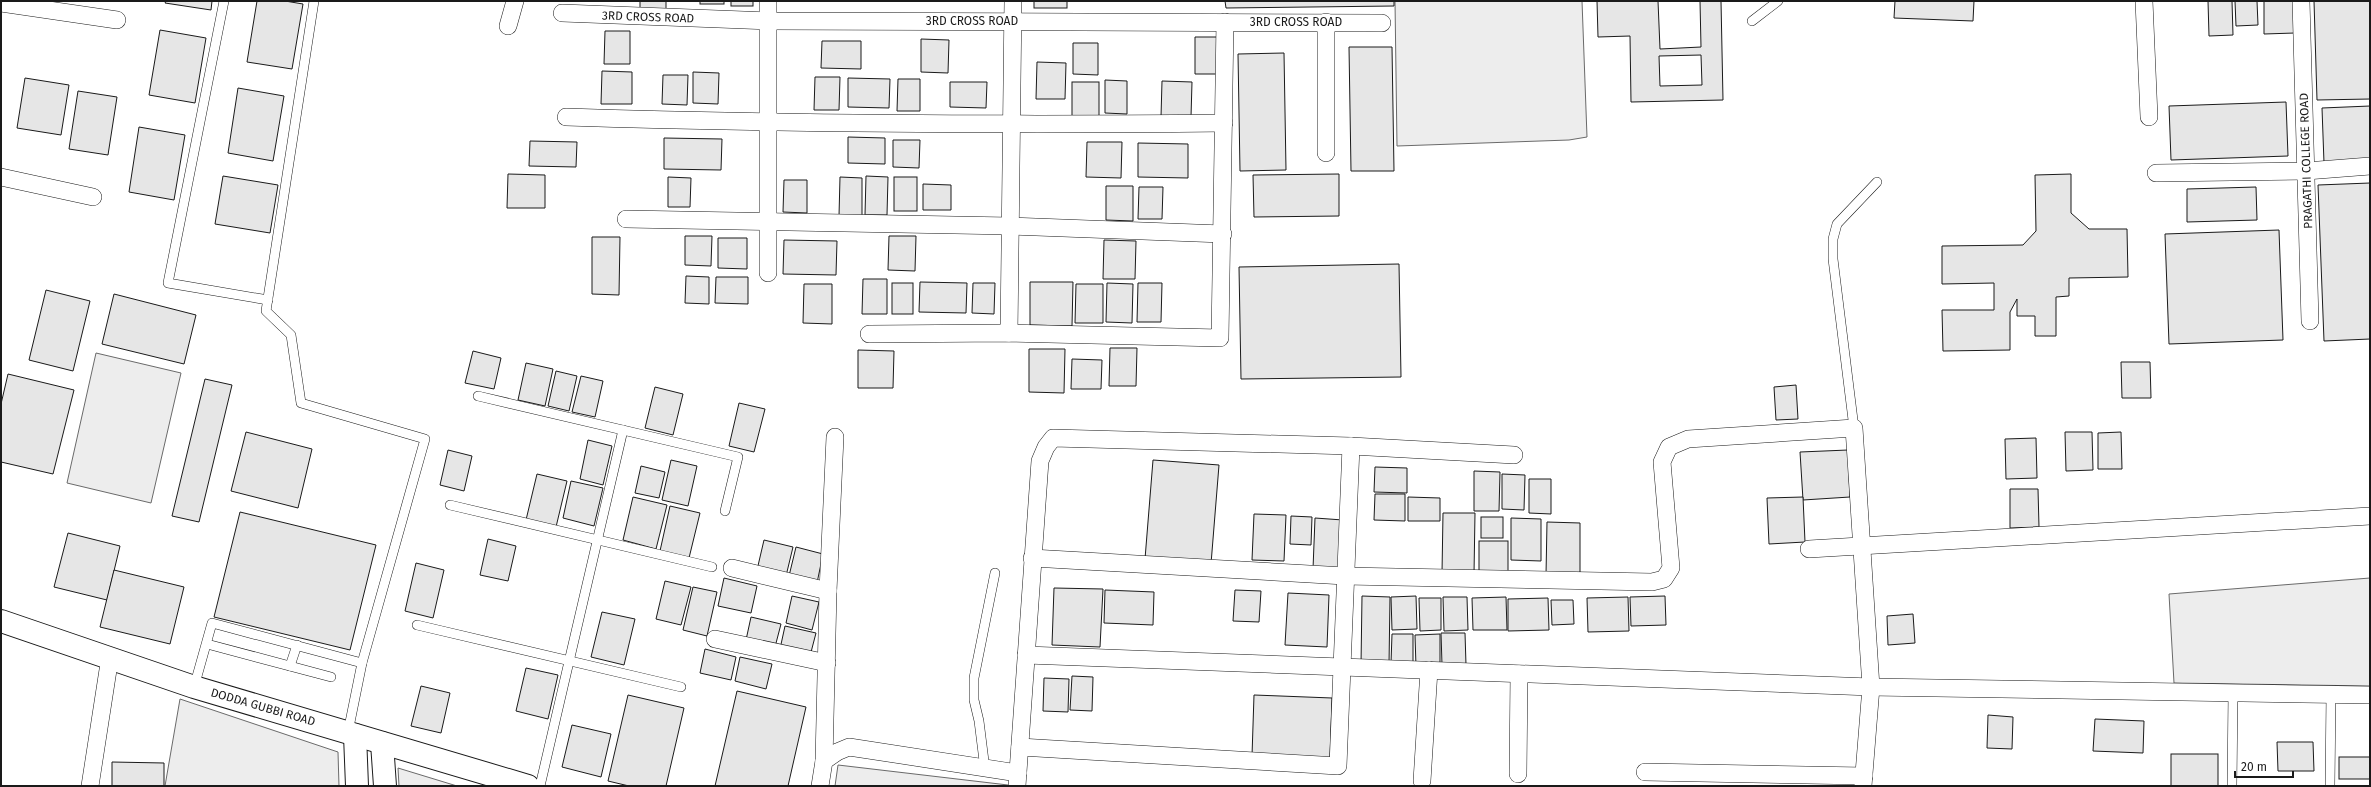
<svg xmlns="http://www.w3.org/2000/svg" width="2371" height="787" font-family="'Fira Sans',sans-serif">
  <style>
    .built { fill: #ededed; stroke: #6a6a6a }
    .building { fill: #e6e6e6; stroke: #1a1a1a; fill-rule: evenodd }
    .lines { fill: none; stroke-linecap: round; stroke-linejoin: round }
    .service-casing { stroke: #1a1a1a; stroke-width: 10 }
    .minor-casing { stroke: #1a1a1a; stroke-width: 18 }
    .tertiary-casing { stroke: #1a1a1a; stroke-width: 24 }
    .secondary-casing { stroke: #1a1a1a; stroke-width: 24 }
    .service { stroke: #fff; stroke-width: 9 }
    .minor { stroke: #fff; stroke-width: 17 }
    .tertiary { stroke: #fff; stroke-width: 22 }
    .secondary { stroke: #fff; stroke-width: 22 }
    .labels { text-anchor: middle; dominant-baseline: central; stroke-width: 3; stroke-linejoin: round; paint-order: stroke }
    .street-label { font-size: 12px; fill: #1a1a1a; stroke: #fff }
  </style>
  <rect width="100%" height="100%" fill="#fff"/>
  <!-- built -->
  <g class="built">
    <polygon points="1395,1 1582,1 1587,137 1569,140 1397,146"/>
    <polygon points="96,353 181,373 151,503 67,483"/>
    <polygon points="2370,578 2370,686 2174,683 2169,594"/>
    <polygon points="180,699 338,752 339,786 165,786"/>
    <polygon points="838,765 1008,785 1008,786 835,786"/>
    <polygon points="398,768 457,786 399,786"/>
  </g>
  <!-- building -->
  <g class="building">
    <polygon points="166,1 212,1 211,10 165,3"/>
    <polygon points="257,1 285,1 303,4 292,69 247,62"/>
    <polygon points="640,1 666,1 666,10 640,9"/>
    <rect x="700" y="1" width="24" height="3"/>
    <rect x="731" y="1" width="22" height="5"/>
    <rect x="1034" y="1" width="33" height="7"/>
    <polygon points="1225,1 1394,1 1394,6 1226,8"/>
    <path d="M1597,1H1658L1660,49L1701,47L1700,1H1721L1723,100L1631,102L1630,36L1598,37ZM1701,55L1702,85L1660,86L1659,56Z"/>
    <polygon points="1895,1 1974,1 1973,21 1894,18"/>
    <polygon points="2208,1 2232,1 2233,35 2209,36"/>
    <polygon points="2235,1 2257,1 2258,25 2236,26"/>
    <polygon points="2264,1 2295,1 2295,33 2264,34"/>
    <polygon points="2314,1 2370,1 2370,99 2317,100"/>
    <polygon points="160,30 206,38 195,103 149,95"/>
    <polygon points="605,31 630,31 630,64 604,64"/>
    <polygon points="1195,37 1221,37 1220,74 1195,74"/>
    <polygon points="921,39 949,40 948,73 921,72"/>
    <polygon points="822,41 861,41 861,69 821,68"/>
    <polygon points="1073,43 1098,43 1098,75 1073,74"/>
    <polygon points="1349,47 1392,47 1394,171 1351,171"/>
    <polygon points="1284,53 1286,170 1240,171 1238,54"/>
    <polygon points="1037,62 1066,63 1065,99 1036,99"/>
    <polygon points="602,71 632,72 632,104 601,104"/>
    <polygon points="693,72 719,73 718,104 693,103"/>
    <polygon points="663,75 688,75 687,105 662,104"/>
    <polygon points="815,77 840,77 839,110 814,110"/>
    <polygon points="25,78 69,85 61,135 17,128"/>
    <polygon points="848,78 890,79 889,108 848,107"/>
    <polygon points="898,79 920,79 920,111 897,111"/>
    <polygon points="1105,80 1127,81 1127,114 1105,113"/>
    <polygon points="1162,81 1192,82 1191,117 1161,117"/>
    <polygon points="950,82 987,82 986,108 950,107"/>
    <rect x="1072" y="82" width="27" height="36"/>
    <polygon points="238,88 284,96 273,161 228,153"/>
    <polygon points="78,91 117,97 108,155 69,149"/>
    <polygon points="2286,102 2288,156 2171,160 2169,106"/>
    <polygon points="2370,106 2370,161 2324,163 2322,108"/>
    <polygon points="139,127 185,135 174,200 129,192"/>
    <polygon points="848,137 885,138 885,164 848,163"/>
    <polygon points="664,138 722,139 721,170 664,169"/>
    <polygon points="893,140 920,140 919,168 893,167"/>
    <polygon points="530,141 577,142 576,167 529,166"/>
    <polygon points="1087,142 1122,142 1121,178 1086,177"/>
    <polygon points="1138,143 1188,144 1188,178 1138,177"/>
    <polygon points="508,174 545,175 545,208 507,208"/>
    <polygon points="1339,174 1339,216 1254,217 1253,175"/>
    <polygon points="2071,174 2071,213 2089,229 2127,229 2128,277 2069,278 2069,296 2056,297 2056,336 2035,336 2035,316 2017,316 2017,299 2010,312 2010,350 1943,351 1942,310 1994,310 1994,283 1942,284 1942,246 2023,245 2036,231 2035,175"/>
    <polygon points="223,176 278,185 270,233 215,224"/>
    <polygon points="866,176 888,177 887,215 865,215"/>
    <polygon points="668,177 691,178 690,207 668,207"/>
    <polygon points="840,177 862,178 862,216 839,216"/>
    <rect x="894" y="177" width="23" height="34"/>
    <polygon points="784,180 807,180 807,213 783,212"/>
    <polygon points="2370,183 2370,339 2324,341 2318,185"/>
    <polygon points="923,184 951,185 951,210 923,210"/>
    <polygon points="1106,186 1133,186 1133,221 1106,220"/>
    <polygon points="1139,187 1163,187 1162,219 1138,219"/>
    <polygon points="2256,187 2257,220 2187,222 2187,189"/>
    <polygon points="2279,230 2283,340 2169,344 2165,234"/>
    <polygon points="685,236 712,236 711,266 685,265"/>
    <polygon points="889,236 916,236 915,271 888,270"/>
    <polygon points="592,237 620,237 619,295 592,294"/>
    <polygon points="718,238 747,238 747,269 718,268"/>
    <polygon points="784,240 837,241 836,275 783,274"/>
    <polygon points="1104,240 1136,241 1135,279 1103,279"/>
    <polygon points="1399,264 1401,377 1241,379 1239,267"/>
    <polygon points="686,276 709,277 709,304 685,303"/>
    <polygon points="716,277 748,277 748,304 715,303"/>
    <polygon points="863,279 887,279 887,314 862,314"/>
    <polygon points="920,282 967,283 966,313 919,312"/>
    <polygon points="1030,282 1073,282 1072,326 1030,325"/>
    <rect x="892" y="283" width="21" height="31"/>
    <polygon points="973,283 995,283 994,314 972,313"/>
    <polygon points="1107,283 1133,284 1132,323 1106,322"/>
    <polygon points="1138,283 1162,283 1161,322 1137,322"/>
    <polygon points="804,284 832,284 832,324 803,323"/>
    <polygon points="1076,284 1103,284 1103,323 1075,323"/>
    <polygon points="46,290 90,301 73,371 29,360"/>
    <polygon points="114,294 196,315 184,364 102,344"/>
    <polygon points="1110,348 1137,348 1136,386 1109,386"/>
    <polygon points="1029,349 1065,349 1064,393 1029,392"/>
    <polygon points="858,350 894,351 893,388 858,388"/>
    <polygon points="473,351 501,358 494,389 465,383"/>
    <polygon points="1072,359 1102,360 1101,389 1071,389"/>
    <polygon points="2121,362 2150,362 2151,398 2122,398"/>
    <polygon points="526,363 553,369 545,406 518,400"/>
    <polygon points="556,371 577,376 569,411 548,406"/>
    <polygon points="8,374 74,390 53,474 1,462 1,404"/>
    <polygon points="581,376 603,381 595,417 572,412"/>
    <polygon points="205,379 232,385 199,522 172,516"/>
    <polygon points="1796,385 1798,419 1776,420 1774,387"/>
    <polygon points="655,387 683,394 673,435 645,428"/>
    <polygon points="739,403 765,409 754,452 729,446"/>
    <polygon points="246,432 312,449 298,508 231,491"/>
    <polygon points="2065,432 2092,432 2093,470 2066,471"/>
    <polygon points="2121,432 2122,469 2098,469 2098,433"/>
    <polygon points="2036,438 2037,478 2006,479 2005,439"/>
    <polygon points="588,440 612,446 603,485 580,479"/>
    <polygon points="448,450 472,456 464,491 440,485"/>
    <polygon points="1848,450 1850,497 1803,500 1800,452"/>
    <polygon points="671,460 697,466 688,506 662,500"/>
    <polygon points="1153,460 1219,465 1211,564 1145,559"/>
    <polygon points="641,466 665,472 659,498 635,493"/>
    <polygon points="1375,467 1407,468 1407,493 1374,492"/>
    <polygon points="1474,471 1500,472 1499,511 1474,511"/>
    <polygon points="537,474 567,481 556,527 526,520"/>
    <polygon points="1502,474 1525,475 1524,510 1502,509"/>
    <polygon points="1529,479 1551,479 1551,514 1529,513"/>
    <polygon points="571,481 603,488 594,526 563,518"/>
    <polygon points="2010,489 2038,489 2039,527 2010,528"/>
    <polygon points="1375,494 1405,494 1405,521 1374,520"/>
    <polygon points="633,497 667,505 656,549 623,540"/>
    <polygon points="1408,497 1440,498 1440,521 1408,521"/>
    <polygon points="1803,497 1805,542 1769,544 1767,498"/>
    <polygon points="670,506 700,513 689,558 660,551"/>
    <polygon points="240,512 376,545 350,650 214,617"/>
    <polygon points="1443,513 1475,513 1474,574 1442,573"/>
    <polygon points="1254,514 1286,515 1284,561 1252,560"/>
    <polygon points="1291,516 1312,517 1311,545 1290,544"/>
    <rect x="1481" y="517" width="22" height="21"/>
    <polygon points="1315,518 1343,520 1341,570 1313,569"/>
    <polygon points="1511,518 1541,519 1541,561 1511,560"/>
    <polygon points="1547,522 1580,523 1580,576 1546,575"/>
    <polygon points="68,533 120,546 107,600 54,587"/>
    <polygon points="488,539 516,546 508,581 480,575"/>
    <polygon points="764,540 793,547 786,576 757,570"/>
    <rect x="1479" y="541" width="29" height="33"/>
    <polygon points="796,547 823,554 817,583 789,576"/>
    <polygon points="416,563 444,570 433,618 405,611"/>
    <polygon points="114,570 184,587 170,644 100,627"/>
    <polygon points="724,578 757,586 751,613 718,606"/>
    <polygon points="665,581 691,587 681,625 656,619"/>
    <polygon points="693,587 717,592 707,636 683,630"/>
    <polygon points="1054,588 1103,589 1100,647 1052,645"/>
    <polygon points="1105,590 1154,592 1153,625 1104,623"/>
    <polygon points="1235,590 1261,591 1259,622 1233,621"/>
    <polygon points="1288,593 1329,595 1327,647 1285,645"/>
    <polygon points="792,596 819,602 812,630 786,623"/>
    <polygon points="1362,596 1390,597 1389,665 1361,665"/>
    <polygon points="1416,596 1417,629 1392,630 1391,597"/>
    <polygon points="1665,596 1666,625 1631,626 1630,597"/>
    <polygon points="1443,597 1467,597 1468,630 1444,631"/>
    <polygon points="1506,597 1507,630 1473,630 1472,598"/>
    <polygon points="1628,597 1629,631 1588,632 1587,598"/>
    <polygon points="1419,598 1441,598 1441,630 1420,631"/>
    <polygon points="1548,598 1549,630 1508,631 1508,599"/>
    <polygon points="1551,600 1573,600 1574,624 1552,625"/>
    <polygon points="602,612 635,619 624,665 591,657"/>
    <polygon points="1913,614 1915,643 1888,645 1887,616"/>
    <polygon points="751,617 781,624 775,647 746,640"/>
    <polygon points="785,626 816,633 810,656 780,649"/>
    <polygon points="1441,633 1465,633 1466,665 1442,665"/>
    <polygon points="1392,634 1413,634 1413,663 1391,663"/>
    <polygon points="1440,634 1440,667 1416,667 1415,635"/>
    <polygon points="705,649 736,657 731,680 700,673"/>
    <polygon points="740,657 772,664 766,689 735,681"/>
    <polygon points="526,668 558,675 548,719 516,711"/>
    <polygon points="1072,676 1093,677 1092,711 1070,710"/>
    <polygon points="1044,678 1069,679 1068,712 1043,711"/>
    <polygon points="421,686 450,693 441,733 411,726"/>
    <polygon points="737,691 806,707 788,786 715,786"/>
    <polygon points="628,695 684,708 666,786 629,786 608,781"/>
    <polygon points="1254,695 1332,698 1330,759 1252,756"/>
    <polygon points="1988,715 2013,717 2012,749 1987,748"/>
    <polygon points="2095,719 2144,721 2143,753 2093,751"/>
    <polygon points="572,725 611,734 601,777 562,767"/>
    <polygon points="2277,742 2313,742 2314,771 2278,771"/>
    <rect x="2171" y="754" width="47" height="32"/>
    <rect x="2339" y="757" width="31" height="22"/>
    <polygon points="112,762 164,763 164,786 112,786"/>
  </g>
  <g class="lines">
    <!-- service casing -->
    <g class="service-casing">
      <g id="service">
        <polyline points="224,1 168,283 268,300"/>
        <polyline points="314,1 266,311 291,335 301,403 425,439 362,663 348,732"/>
        <polyline points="1752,21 1778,1"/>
        <polyline points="478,396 738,457 725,511"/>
        <polyline points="1854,428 1833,259 1833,239 1837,224 1877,182"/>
        <polyline points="450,505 712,567"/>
        <polyline points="417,625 681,687"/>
        <polyline points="207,644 331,677"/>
        <polyline points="290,666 297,645"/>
        <polyline points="194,687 212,623 362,663"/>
        <polyline points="985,769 979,721 974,700 974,678 995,573"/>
        <polyline points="540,786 623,430"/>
        <polyline points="2232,786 2233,693"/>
        <polyline points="2330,786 2331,694"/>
      </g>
    </g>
    <!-- minor casing -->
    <g class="minor-casing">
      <g id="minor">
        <polyline points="2144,1 2149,117"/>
        <polyline points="2301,1 2310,321"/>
        <polyline points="1,3 117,20"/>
        <polyline points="562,13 768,21 1382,23"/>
        <polyline points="1326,22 1326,153"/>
        <polyline points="508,26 515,1"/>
        <path d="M566,117C785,124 1004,125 1224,123"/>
        <polyline points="2156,173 2306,171 2370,166"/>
        <polyline points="1,177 93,197"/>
        <polyline points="626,219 1010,226 1223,234"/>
        <polyline points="768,273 768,1"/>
        <polyline points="1009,333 1013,1"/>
        <polyline points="869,334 1009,333 1220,338 1225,22"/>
        <polyline points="1809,549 2370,516"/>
        <polyline points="1032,558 1345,576 1652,582 1664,579 1671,568 1662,462 1669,447 1688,439 1854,428 1871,687 1863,786"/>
        <polyline points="732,568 828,591"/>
        <polyline points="715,639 827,663"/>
        <polyline points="1026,655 1871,687 2370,695"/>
        <polyline points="1020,747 1338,766 1351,446"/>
        <polyline points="824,761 828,591 835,437"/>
        <polyline points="1645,772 1864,776"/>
        <polyline points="1518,774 1519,674"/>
        <polyline points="1422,781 1429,670"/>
        <polyline points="90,786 110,657"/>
        <polyline points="820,786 824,761 837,752 849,747 1018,773"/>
        <polyline points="1017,786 1040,461 1046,447 1053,438 1351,446 1514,455"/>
      </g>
    </g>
    <!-- tertiary casing -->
    <g class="tertiary-casing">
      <polyline id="tertiary" points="1,621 194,687 528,786"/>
    </g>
    <!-- secondary casing -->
    <g class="secondary-casing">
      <g id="secondary">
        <polyline points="355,735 357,786"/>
        <polyline points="382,743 385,786"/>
      </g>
    </g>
    <!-- service -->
    <use href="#service" class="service"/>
    <!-- minor -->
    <use href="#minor" class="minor"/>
    <!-- tertiary -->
    <use href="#tertiary" class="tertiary"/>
    <!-- secondary -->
    <use href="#secondary" class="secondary"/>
  </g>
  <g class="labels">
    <!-- street labels -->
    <g class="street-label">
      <text transform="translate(648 17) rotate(2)">3RD CROSS ROAD</text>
      <text x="972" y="21">3RD CROSS ROAD</text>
      <text x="1296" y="22">3RD CROSS ROAD</text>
      <text transform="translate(2306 161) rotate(-92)">PRAGATHI COLLEGE ROAD</text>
      <text transform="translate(263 707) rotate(16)">DODDA GUBBI ROAD</text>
    </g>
  </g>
  <!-- border -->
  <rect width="2371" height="787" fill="none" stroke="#1a1a1a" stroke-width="4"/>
  <!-- scale -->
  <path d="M2235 771v6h58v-6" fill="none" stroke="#1a1a1a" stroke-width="2"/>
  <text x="2241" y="771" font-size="12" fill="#1a1a1a" stroke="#ffffff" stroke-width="3" paint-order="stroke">20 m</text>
</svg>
